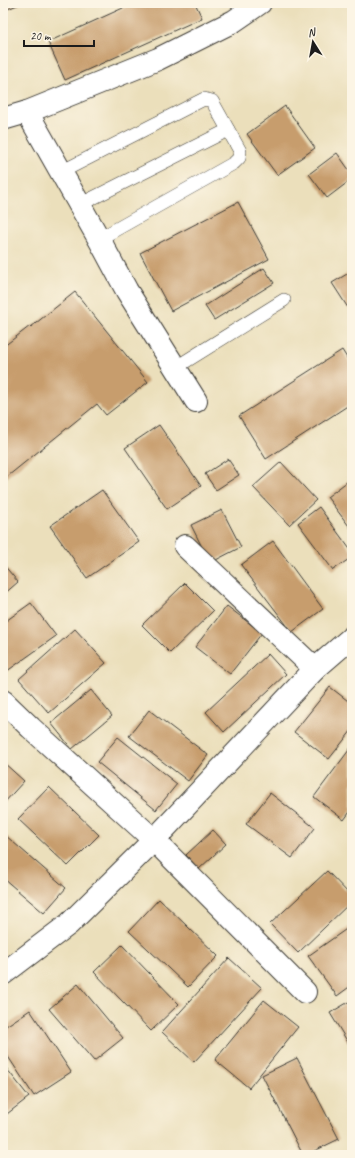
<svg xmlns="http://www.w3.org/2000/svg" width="355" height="1158" font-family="Caveat,sans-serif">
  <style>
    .building { fill: #c79d6d }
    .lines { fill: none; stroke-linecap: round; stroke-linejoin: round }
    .lane-casing { stroke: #3b3934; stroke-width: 14 }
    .street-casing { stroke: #3b3934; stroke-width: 24 }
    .lane { stroke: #fff; stroke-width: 13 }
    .street { stroke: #fff; stroke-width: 22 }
  </style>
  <rect width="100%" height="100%" fill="#fcf5e5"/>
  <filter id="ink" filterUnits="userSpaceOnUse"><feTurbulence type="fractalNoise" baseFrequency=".025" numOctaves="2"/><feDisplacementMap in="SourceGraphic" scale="8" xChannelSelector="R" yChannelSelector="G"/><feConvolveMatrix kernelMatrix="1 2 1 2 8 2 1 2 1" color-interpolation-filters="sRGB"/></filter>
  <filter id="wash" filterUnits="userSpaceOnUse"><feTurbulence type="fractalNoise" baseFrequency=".012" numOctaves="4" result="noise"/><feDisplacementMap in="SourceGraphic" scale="16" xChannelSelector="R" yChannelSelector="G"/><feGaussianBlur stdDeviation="0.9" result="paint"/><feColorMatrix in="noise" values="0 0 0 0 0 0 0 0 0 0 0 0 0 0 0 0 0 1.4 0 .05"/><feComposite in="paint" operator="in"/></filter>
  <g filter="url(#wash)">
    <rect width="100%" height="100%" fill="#ebdfbb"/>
    <g id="blocks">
      <!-- building -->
      <g class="building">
        <polygon points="3,3 22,3 3,11"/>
        <polygon points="134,3 195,3 202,18 65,80 48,42"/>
        <polygon points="285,106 315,148 277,175 247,134"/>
        <polygon points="337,153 352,174 352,179 327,198 309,174"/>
        <polygon points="238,202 269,259 171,311 140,253"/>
        <polygon points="264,268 274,283 214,320 205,306"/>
        <polygon points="352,271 352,314 332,283"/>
        <polygon points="75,292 148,382 106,415 97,404 3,480 3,347 30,326 31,327"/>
        <polygon points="342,350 352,366 352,403 266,459 239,416"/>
        <polygon points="159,425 201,486 167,509 125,448"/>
        <polygon points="228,459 239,475 216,490 205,474"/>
        <polygon points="281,462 316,500 289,525 253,487"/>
        <polygon points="352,478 352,530 327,497"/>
        <polygon points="102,490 139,542 87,578 50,526"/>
        <polygon points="319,507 352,552 352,557 333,570 298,523"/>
        <polygon points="222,510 241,547 210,563 191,525"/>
        <polygon points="273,541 323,609 292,632 241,565"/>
        <polygon points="3,564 18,582 3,595"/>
        <polygon points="185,583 213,611 170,653 142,625"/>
        <polygon points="31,603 56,636 3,674 3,623"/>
        <polygon points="227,606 262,633 230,674 195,647"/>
        <polygon points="75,629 106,663 49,713 19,679"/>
        <polygon points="268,654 286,674 224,732 206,712"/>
        <polygon points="330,687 352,704 352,730 329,759 294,732"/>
        <polygon points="91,690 112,716 72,749 51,723"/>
        <polygon points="149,710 208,755 188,781 129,736"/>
        <polygon points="118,737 177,784 156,810 97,762"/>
        <polygon points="352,746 352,809 344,820 314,797"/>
        <polygon points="3,762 24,781 3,804"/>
        <polygon points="49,787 99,835 68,866 18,819"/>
        <polygon points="270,793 315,828 292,858 246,824"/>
        <polygon points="213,830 226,844 199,869 186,855"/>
        <polygon points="5,835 66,888 44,913 3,878 3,837"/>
        <polygon points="327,871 352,897 352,901 298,953 270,924"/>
        <polygon points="159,899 218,956 188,987 129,931"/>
        <polygon points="352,925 352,985 337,996 308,956"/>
        <polygon points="122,945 179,1004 151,1031 94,972"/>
        <polygon points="229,958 262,988 194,1062 162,1032"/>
        <polygon points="78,984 123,1038 94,1061 49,1009"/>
        <polygon points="264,1000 298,1027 249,1088 215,1060"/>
        <polygon points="352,1000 352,1049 330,1013"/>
        <polygon points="30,1010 71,1072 34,1096 3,1049 3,1028"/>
        <polygon points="297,1058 339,1139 306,1155 303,1155 262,1075"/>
        <polygon points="3,1064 29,1097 3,1117"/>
      </g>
    </g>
  </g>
  <g filter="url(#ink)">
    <use href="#blocks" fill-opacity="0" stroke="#3b3934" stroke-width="1"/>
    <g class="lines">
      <!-- lane casing -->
      <g class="lane-casing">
        <g id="lane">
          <polyline points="61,172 204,99 212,101 240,151 239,158 234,163 99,239"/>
          <polyline points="79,205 228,130"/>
          <polyline points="175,368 284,300"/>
        </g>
      </g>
      <!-- street casing -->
      <g class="street-casing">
        <g id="street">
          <polyline points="27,112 99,239 127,291 196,401"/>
          <polyline points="3,119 27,112 158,59 234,21 260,3"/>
          <polyline points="185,546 315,669"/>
          <polyline points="3,701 31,728 154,840 305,992"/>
          <polyline points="3,974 69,924 154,840 315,669 352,637"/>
        </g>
      </g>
      <!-- lane -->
      <use href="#lane" class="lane"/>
      <!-- street -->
      <use href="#street" class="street"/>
    </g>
  </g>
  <!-- margin -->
  <rect width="355" height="1158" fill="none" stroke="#fcf5e5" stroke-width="16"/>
  <!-- north arrow -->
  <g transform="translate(313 42) rotate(349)" stroke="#fcf5e5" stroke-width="3" paint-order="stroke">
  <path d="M0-3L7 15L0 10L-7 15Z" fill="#1c1c1c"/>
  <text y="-6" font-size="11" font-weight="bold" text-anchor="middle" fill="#1c1c1c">N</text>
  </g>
  <!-- scale -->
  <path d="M24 40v6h70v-6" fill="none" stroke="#1c1c1c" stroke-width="2"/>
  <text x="30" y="40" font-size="12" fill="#1c1c1c" stroke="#fcf5e5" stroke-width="3" paint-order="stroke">20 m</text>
</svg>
